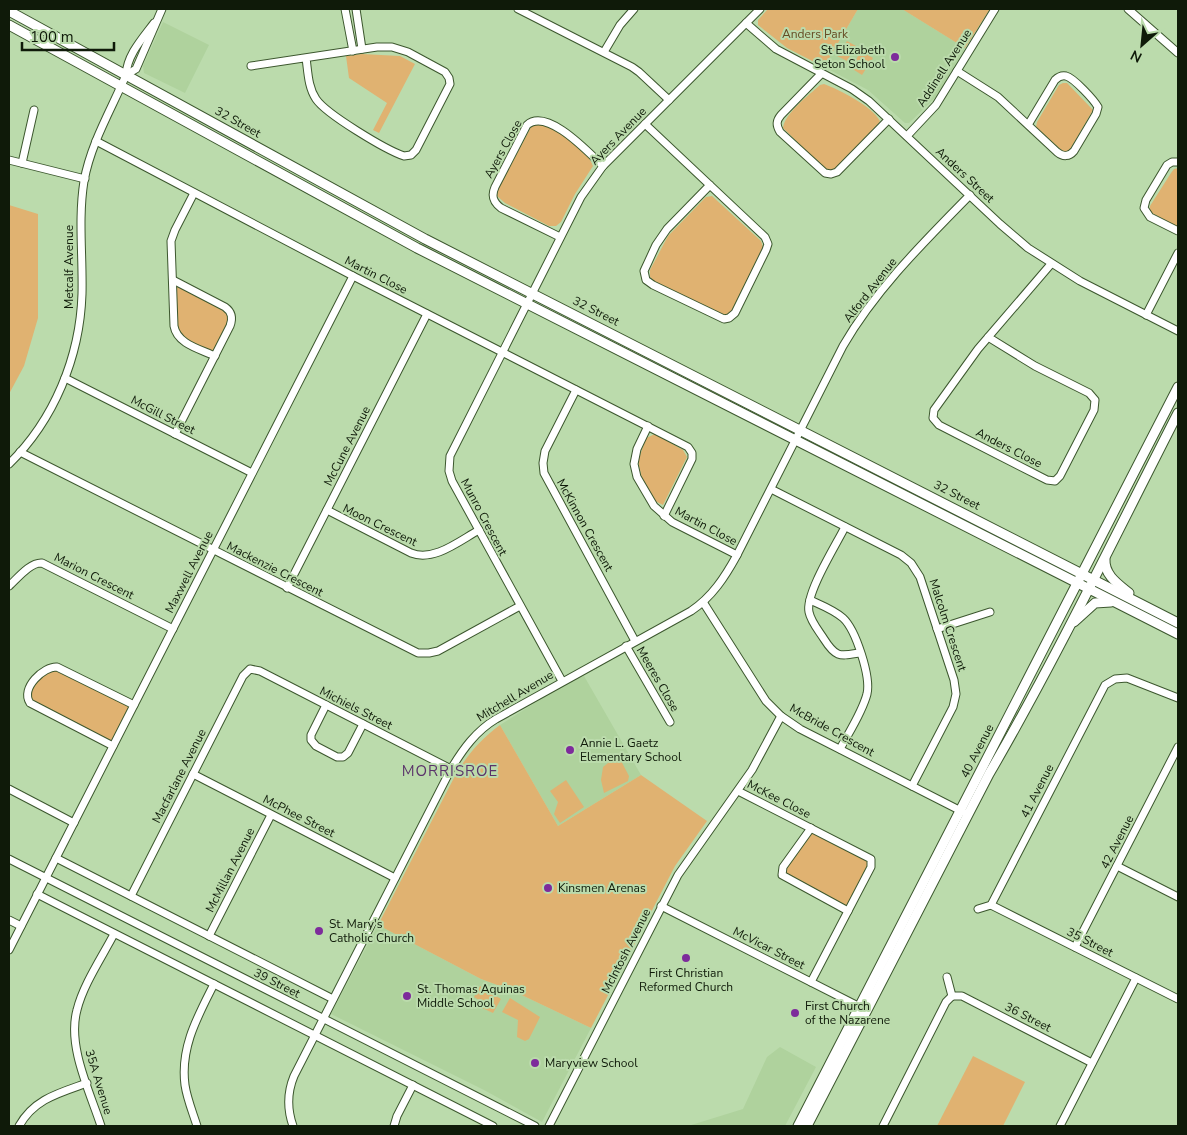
<svg xmlns="http://www.w3.org/2000/svg" width="1187" height="1135" font-family="'Nunito Sans',sans-serif">
  <style>
    .built { fill: #afd29d }
    .green { fill: #e0b271 }
    .lines { fill: none; stroke-linecap: round; stroke-linejoin: round }
    .minor-casing { stroke: #3c572e; stroke-width: 9 }
    .major-casing { stroke: #3c572e; stroke-width: 11 }
    .minor { stroke: #fff; stroke-width: 7 }
    .major { stroke: #fff; stroke-width: 9 }
    .poi-dot { fill: #7d2b9b; stroke: #bbdbac; stroke-width: 2 }
    .labels { text-anchor: middle; dominant-baseline: central; stroke-width: 4; stroke-linejoin: round; paint-order: stroke }
    .park-label { font-size: 12px; fill: #664b23; stroke: #bbdbac }
    .poi-label { font-size: 12px; fill: #0f1a09; stroke: #bbdbac; text-anchor: start }
    .street-label { font-size: 12px; fill: #0f1a09; stroke: #bbdbac }
    .quarter-label { font-size: 15px; letter-spacing: 1px; fill: #5a336a; stroke: #bbdbac }
  </style>
  <rect width="100%" height="100%" fill="#bbdbac"/>
  <!-- built -->
  <g class="built">
    <polygon points="858,9 902,9 965,48 938,95 909,123 905,123 868,90 824,67"/>
    <polygon points="163,22 209,45 185,93 144,73 143,66"/>
    <polygon points="584,676 641,775 558,826 500,725 563,685"/>
    <polygon points="378,925 481,979 511,990 591,1028 542,1122 484,1090 331,1014"/>
    <polygon points="780,1047 816,1067 785,1126 688,1126 743,1109 767,1057"/>
  </g>
  <!-- green -->
  <g class="green">
    <polygon points="768,9 858,9 824,67 787,48 758,25 758,20"/>
    <polygon points="902,9 990,9 965,48"/>
    <polygon points="847,41 856,46 847,61 837,56"/>
    <polygon points="861,51 873,58 862,75 851,68"/>
    <polygon points="362,54 400,56 415,64 379,133 373,130 387,103 349,78 346,56"/>
    <polygon points="1063,83 1067,83 1093,110 1071,148 1068,152 1062,151 1036,127 1037,122 1059,85"/>
    <path d="M824,84C840,90 872,106 880,121L878,125L837,169L832,171L826,170L783,128C785,113 809,95 820,85Z"/>
    <path d="M538,123C556,128 587,148 593,166L575,194L561,222L556,226H549L505,203L497,196L498,189L529,131L532,125Z"/>
    <polygon points="1178,168 1178,227 1150,212 1150,206 1171,173 1174,169"/>
    <polygon points="712,196 761,241 763,247 731,312 726,315 721,314 654,281 650,277 650,270 668,236 706,197"/>
    <polygon points="9,205 38,214 38,318 24,366 9,394"/>
    <polygon points="173,280 225,307 232,316 215,356 177,336"/>
    <polygon points="655,434 683,450 687,457 663,505 655,501 642,479 638,461 646,438"/>
    <polygon points="51,667 134,705 113,746 33,705 28,688"/>
    <path d="M500,725L558,826L641,775L707,821L675,866L591,1028L511,990L481,979L378,925L457,772C469,753 482,738 500,725Z"/>
    <polygon points="618,755 629,776 628,781 604,793 601,780 603,767"/>
    <polygon points="566,780 584,807 560,823 554,814 558,802 550,791"/>
    <polygon points="811,828 872,862 848,911 785,878 782,870"/>
    <polygon points="480,986 501,999 493,1013 480,1007 482,1002 474,997"/>
    <polygon points="510,998 540,1017 529,1039 525,1041 517,1037 518,1020 502,1012"/>
    <polygon points="973,1056 1025,1082 1003,1126 937,1126"/>
  </g>
  <g class="lines">
    <!-- minor casing -->
    <g class="minor-casing">
      <g id="minor">
        <polyline points="345,9 353,51"/>
        <polyline points="356,9 362,49"/>
        <polyline points="518,9 632,67 639,72 669,100"/>
        <polyline points="1128,9 1178,53"/>
        <polyline points="746,23 776,49 852,89 869,101 1000,224 1028,248 1080,281 1178,331"/>
        <polyline points="604,52 620,25 634,9"/>
        <path d="M251,66L377,47H392L408,52L445,72L449,78L450,84L416,150L411,155L404,156C386,150 326,114 316,99C308,87 308,72 306,58"/>
        <path d="M957,71L998,97L1057,152C1063,157 1069,157 1074,151L1096,114L1098,107C1094,100 1074,78 1066,76C1061,75 1058,77 1055,80L1028,125"/>
        <path d="M821,74L781,115C776,121 776,125 780,132L825,173L831,174L837,172L889,119"/>
        <polyline points="126,75 136,69 162,9"/>
        <polyline points="645,124 765,237 768,244 766,250 735,313 729,318 724,319 653,285 646,280 644,271 656,245 667,229 710,185"/>
        <polyline points="907,136 936,105 995,9"/>
        <polyline points="96,141 353,276 688,447 692,453 692,459 664,516"/>
        <polyline points="9,160 85,179"/>
        <polyline points="1178,162 1172,162 1167,165 1146,200 1144,208 1150,217 1178,231"/>
        <polyline points="22,163 34,110"/>
        <path d="M194,193L175,230L171,241L174,326C177,344 200,349 215,356"/>
        <path d="M560,237L501,208C493,202 491,196 495,187L527,125C547,107 589,153 603,166"/>
        <path d="M173,280L225,307C232,312 233,318 230,326L175,434"/>
        <polyline points="1146,315 1178,253"/>
        <polyline points="988,337 1035,366 1089,393 1095,400 1094,410 1060,476 1055,481 1047,480 939,425 933,418 934,410 978,349 1051,264"/>
        <polyline points="65,378 252,473"/>
        <polyline points="576,390 545,451 543,463 544,473 635,641"/>
        <polyline points="648,426 637,449 634,464 637,477 654,506 672,522 737,555"/>
        <polyline points="20,452 418,653 429,653 438,651 520,606"/>
        <path d="M9,464C54,420 80,357 82,294C83,256 78,219 84,181C91,143 111,110 126,75C127,55 142,39 154,23"/>
        <polyline points="771,489 901,555 911,563 920,577 954,680 956,694 953,707 912,786"/>
        <path d="M327,510L411,553C434,562 459,541 479,530"/>
        <path d="M845,527C836,545 805,594 809,612C811,622 819,631 824,639C836,658 840,656 859,653"/>
        <path d="M9,586C17,579 30,562 42,563L173,629"/>
        <polyline points="287,588 427,314"/>
        <path d="M810,600C821,605 834,610 843,618C856,630 871,677 867,694C862,713 849,732 840,749"/>
        <polyline points="703,602 766,701 781,716 800,729 963,812"/>
        <polyline points="937,629 990,612"/>
        <polyline points="626,646 670,722"/>
        <polyline points="562,681 452,481 449,471 450,456 581,197 603,166 760,9"/>
        <polyline points="326,705 311,735 311,740 316,746 337,757 343,757 348,753 363,724"/>
        <path d="M113,746L30,703C20,688 44,666 57,667L134,705"/>
        <polyline points="193,774 395,878"/>
        <polyline points="9,789 74,823"/>
        <polyline points="738,791 871,859 871,867 811,982"/>
        <polyline points="811,828 783,867 782,875 848,911"/>
        <polyline points="56,858 333,999"/>
        <polyline points="9,859 535,1126"/>
        <polyline points="1117,866 1178,897"/>
        <polyline points="37,894 493,1126"/>
        <polyline points="131,896 243,676 250,669 260,671 451,769"/>
        <polyline points="991,905 1178,999"/>
        <polyline points="661,906 864,1009"/>
        <polyline points="978,909 991,905 1105,685 1115,679 1127,678 1178,698"/>
        <polyline points="9,920 21,926"/>
        <polyline points="209,936 271,815"/>
        <polyline points="1075,947 1178,747"/>
        <polyline points="9,950 353,276"/>
        <polyline points="947,977 952,996"/>
        <polyline points="952,996 962,996 1092,1063"/>
        <path d="M19,1126C34,1099 59,1093 87,1083"/>
        <path d="M101,1126C90,1092 67,1046 77,1010C83,985 102,957 114,934"/>
        <path d="M197,1126C193,1113 187,1099 185,1085C180,1047 198,1016 214,984"/>
        <path d="M293,1126C287,1109 287,1093 294,1076L451,769C463,749 476,731 496,719L691,611C712,597 725,577 737,555L843,346C876,289 924,242 970,195"/>
        <polyline points="394,1126 397,1116 413,1085"/>
        <polyline points="549,1126 678,875 752,770 781,716"/>
        <polyline points="883,1126 946,1002 952,996"/>
        <polyline points="1060,1126 1136,978"/>
      </g>
    </g>
    <!-- major casing -->
    <g class="major-casing">
      <g id="major">
        <polyline points="9,11 425,239 1178,623"/>
        <polyline points="9,25 417,248 1178,634"/>
        <path d="M1105,559C1104,575 1118,584 1129,593"/>
        <polyline points="1074,622 1095,603 1111,602"/>
        <polyline points="798,1126 1178,387"/>
        <path d="M807,1126L989,774C1057,657 1116,534 1178,413"/>
      </g>
    </g>
    <!-- minor -->
    <use href="#minor" class="minor"/>
    <!-- major -->
    <use href="#major" class="major"/>
  </g>
  <!-- markers -->
  <g class="poi-dot">
    <circle cx="895" cy="57" r="5"/>
    <circle cx="570" cy="750" r="5"/>
    <circle cx="548" cy="888" r="5"/>
    <circle cx="319" cy="931" r="5"/>
    <circle cx="686" cy="958" r="5"/>
    <circle cx="407" cy="996" r="5"/>
    <circle cx="795" cy="1013" r="5"/>
    <circle cx="535" cy="1063" r="5"/>
  </g>
  <g class="labels">
    <!-- park labels -->
    <g class="park-label">
      <text x="815" y="34">Anders Park</text>
    </g>
    <!-- poi labels -->
    <g class="poi-label">
      <text x="885" y="50" text-anchor="end">St Elizabeth<tspan x="885" dy="14">Seton School</tspan></text>
      <text x="580" y="743">Annie L. Gaetz<tspan x="580" dy="14">Elementary School</tspan></text>
      <text x="558" y="888">Kinsmen Arenas</text>
      <text x="329" y="924">St. Mary's<tspan x="329" dy="14">Catholic Church</tspan></text>
      <text x="686" y="973" text-anchor="middle">First Christian<tspan x="686" dy="14">Reformed Church</tspan></text>
      <text x="417" y="989">St. Thomas Aquinas<tspan x="417" dy="14">Middle School</tspan></text>
      <text x="805" y="1006">First Church<tspan x="805" dy="14">of the Nazarene</tspan></text>
      <text x="545" y="1063">Maryview School</text>
    </g>
    <!-- street labels -->
    <g class="street-label">
      <text transform="translate(944 68) rotate(-57)">Addinell Avenue</text>
      <text transform="translate(238 122) rotate(29)">32 Street</text>
      <text transform="translate(618 136) rotate(-46)">Ayers Avenue</text>
      <text transform="translate(503 149) rotate(-61)">Ayers Close</text>
      <text transform="translate(965 175) rotate(43)">Anders Street</text>
      <text transform="translate(69 267) rotate(-90)">Metcalf Avenue</text>
      <text transform="translate(376 275) rotate(27)">Martin Close</text>
      <text transform="translate(870 290) rotate(-52)">Alford Avenue</text>
      <text transform="translate(596 311) rotate(27)">32 Street</text>
      <text transform="translate(163 415) rotate(27)">McGill Street</text>
      <text transform="translate(347 446) rotate(-63)">McCune Avenue</text>
      <text transform="translate(1009 448) rotate(27)">Anders Close</text>
      <text transform="translate(957 495) rotate(27)">32 Street</text>
      <text transform="translate(484 517) rotate(62)">Munro Crescent</text>
      <text transform="translate(380 525) rotate(26)">Moon Crescent</text>
      <text transform="translate(585 525) rotate(61)">McKinnon Crescent</text>
      <text transform="translate(706 526) rotate(28)">Martin Close</text>
      <text transform="translate(275 569) rotate(27)">Mackenzie Crescent</text>
      <text transform="translate(189 572) rotate(-63)">Maxwell Avenue</text>
      <text transform="translate(94 576) rotate(27)">Marion Crescent</text>
      <text transform="translate(948 625) rotate(72)">Malcolm Crescent</text>
      <text transform="translate(658 679) rotate(60)">Meeres Close</text>
      <text transform="translate(515 696) rotate(-31)">Mitchell Avenue</text>
      <text transform="translate(356 708) rotate(27)">Michiels Street</text>
      <text transform="translate(832 730) rotate(29)">McBride Crescent</text>
      <text transform="translate(977 751) rotate(-63)">40 Avenue</text>
      <text transform="translate(179 776) rotate(-63)">Macfarlane Avenue</text>
      <text transform="translate(1037 791) rotate(-63)">41 Avenue</text>
      <text transform="translate(779 799) rotate(27)">McKee Close</text>
      <text transform="translate(299 816) rotate(27)">McPhee Street</text>
      <text transform="translate(1117 842) rotate(-63)">42 Avenue</text>
      <text transform="translate(230 870) rotate(-63)">McMillan Avenue</text>
      <text transform="translate(1090 942) rotate(27)">35 Street</text>
      <text transform="translate(769 948) rotate(27)">McVicar Street</text>
      <text transform="translate(626 951) rotate(-63)">McIntosh Avenue</text>
      <text transform="translate(277 983) rotate(27)">39 Street</text>
      <text transform="translate(1028 1017) rotate(27)">36 Street</text>
      <text transform="translate(99 1082) rotate(73)">35A Avenue</text>
    </g>
    <!-- quarter labels -->
    <g class="quarter-label">
      <text x="450" y="771">MORRISROE</text>
    </g>
  </g>
  <!-- border -->
  <rect width="1187" height="1135" fill="none" stroke="#0f1a09" stroke-width="20"/>
  <!-- north arrow -->
  <g transform="translate(1142 45) rotate(207)" stroke="#bbdbac" stroke-width="4" paint-order="stroke">
  <path d="M0-4L9 19L0 12L-9 19Z" fill="#0f1a09"/>
  <text y="-8" font-size="14" font-weight="bold" text-anchor="middle" fill="#0f1a09">N</text>
  </g>
  <!-- scale -->
  <path d="M22 42v8h92v-8" fill="none" stroke="#0f1a09" stroke-width="2.5"/>
  <text x="30" y="42" font-size="15" fill="#0f1a09" stroke="#bbdbac" stroke-width="4" paint-order="stroke">100 m</text>
</svg>
